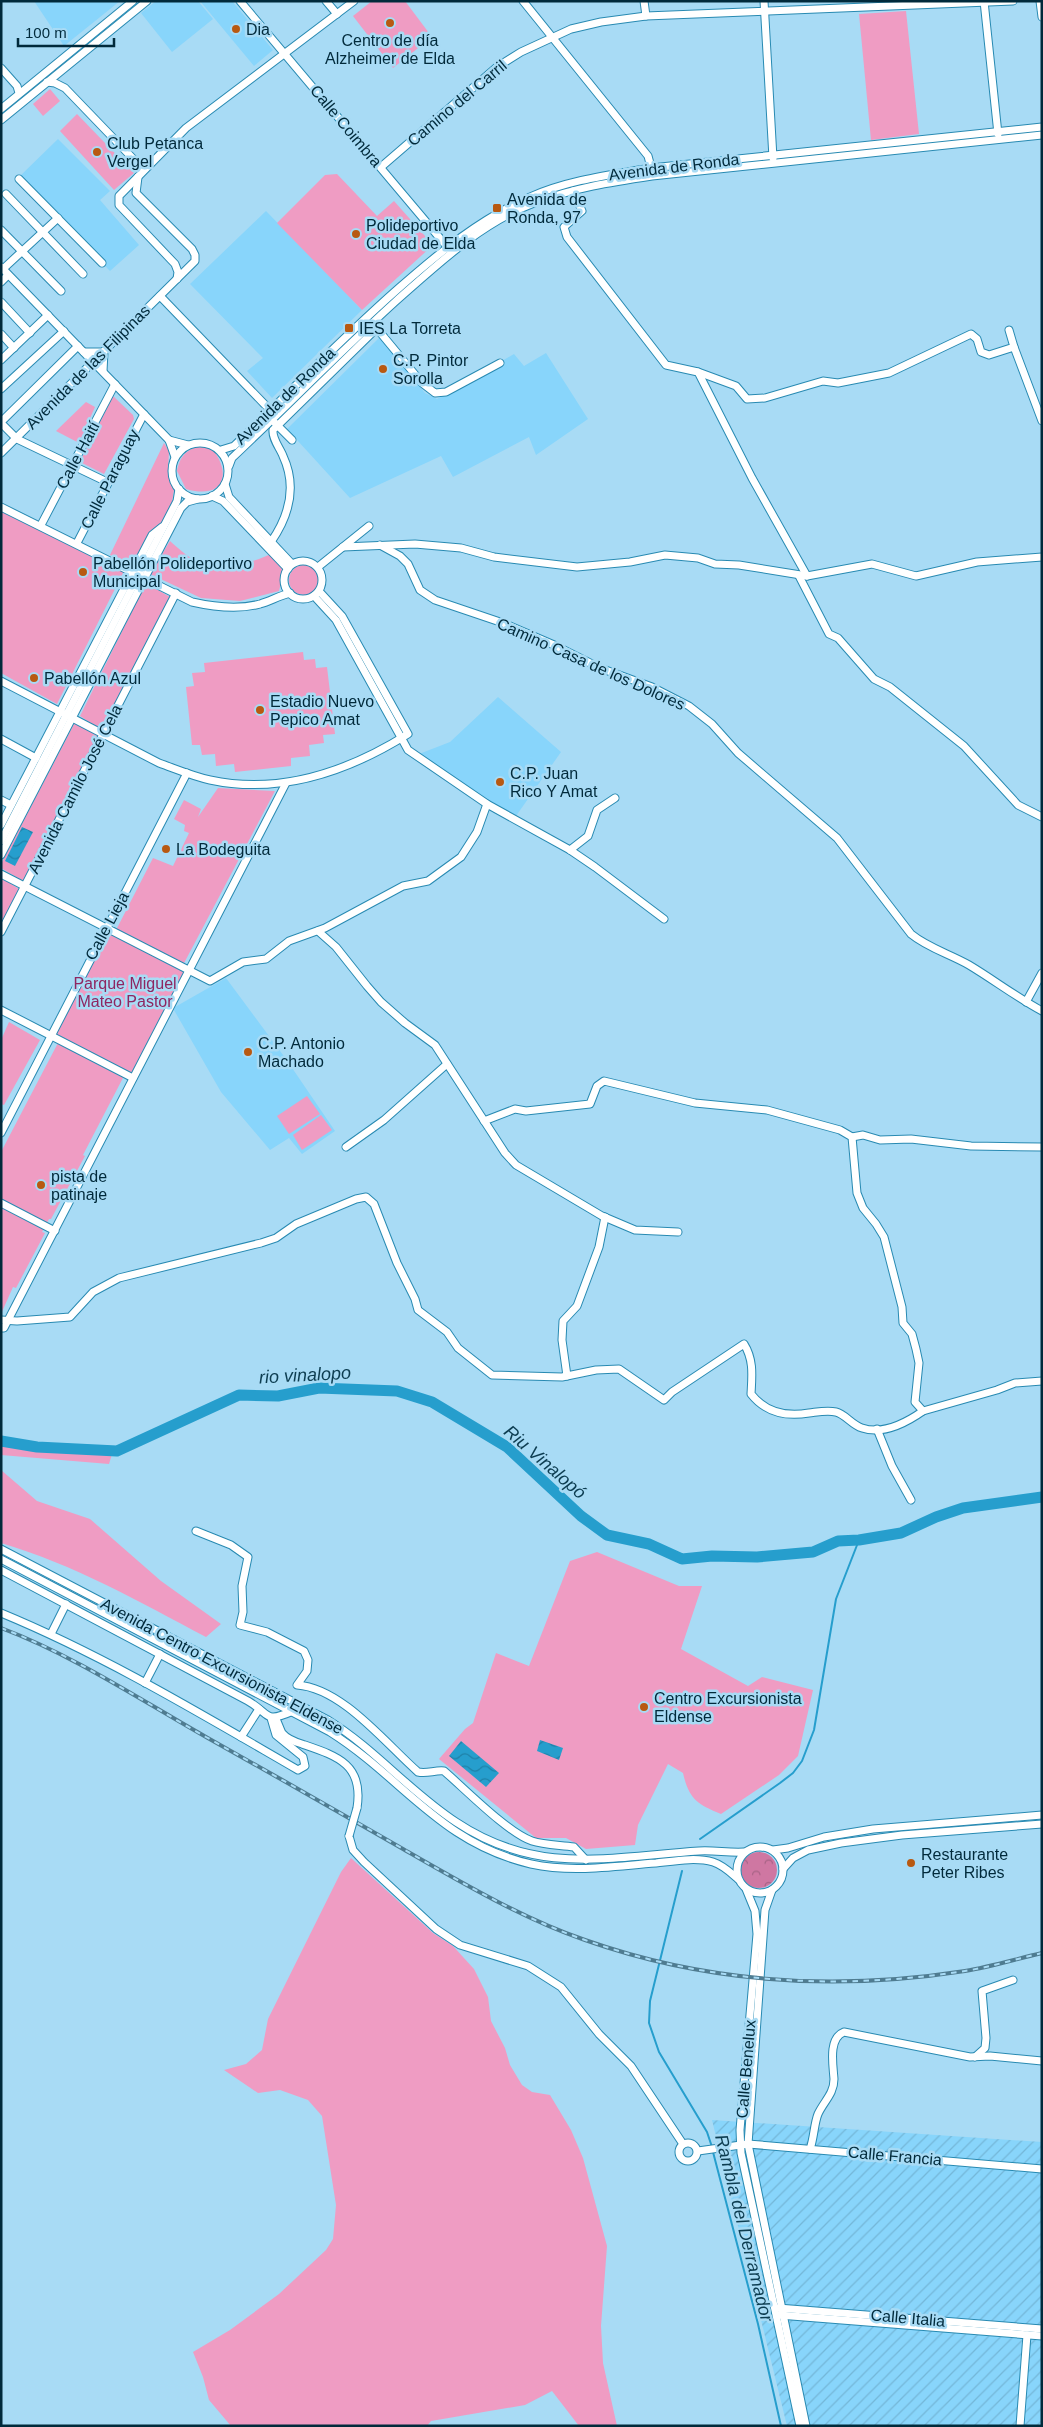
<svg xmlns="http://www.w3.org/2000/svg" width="1043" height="2427" font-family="Helvetica,sans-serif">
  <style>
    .built { fill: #88d5fb }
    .industrial { fill: url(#industrial-furrows) }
    .green { fill: #ef9cc3 }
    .forest { fill: url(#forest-crowns) }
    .water { fill: url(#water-waves) }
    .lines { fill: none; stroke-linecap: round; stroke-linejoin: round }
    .stream { stroke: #269ecd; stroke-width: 2 }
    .river { stroke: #269ecd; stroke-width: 11 }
    .minor-casing { stroke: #288ab2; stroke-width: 9 }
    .minor { stroke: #fff; stroke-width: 7 }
    .rail-casing { stroke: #4f7c91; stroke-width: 4 }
    .rail { stroke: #a8dbf5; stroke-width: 2; stroke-dasharray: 5.5; stroke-linecap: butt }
    .minor-bridge-casing { stroke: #288ab2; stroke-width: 9; stroke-linecap: butt }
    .minor-bridge { stroke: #fff; stroke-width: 7 }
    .poi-dot { fill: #b85911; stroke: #a8dbf5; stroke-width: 2 }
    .labels { text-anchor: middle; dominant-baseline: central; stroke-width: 5; stroke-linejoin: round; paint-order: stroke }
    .poi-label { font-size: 16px; fill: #012a3b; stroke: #a8dbf5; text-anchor: start }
    .street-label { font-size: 16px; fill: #012a3b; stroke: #a8dbf5 }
    .park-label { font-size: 16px; fill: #8e2661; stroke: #a8dbf5 }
    .water-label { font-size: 18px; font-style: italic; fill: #0d3d51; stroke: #a8dbf5 }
  </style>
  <defs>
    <pattern id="industrial-furrows" width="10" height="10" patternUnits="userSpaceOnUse" patternTransform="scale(1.25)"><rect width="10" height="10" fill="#88d5fb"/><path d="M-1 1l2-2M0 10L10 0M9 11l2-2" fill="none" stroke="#74b7d8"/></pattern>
    <pattern id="forest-crowns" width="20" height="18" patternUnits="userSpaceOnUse" patternTransform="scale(1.25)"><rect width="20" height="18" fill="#cf77a2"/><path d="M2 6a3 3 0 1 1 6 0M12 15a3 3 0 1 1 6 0" fill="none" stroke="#a66285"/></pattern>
    <pattern id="water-waves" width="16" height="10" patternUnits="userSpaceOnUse" patternTransform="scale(1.25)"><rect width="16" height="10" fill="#269ecd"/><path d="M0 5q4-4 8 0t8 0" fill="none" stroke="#1e81a8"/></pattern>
  </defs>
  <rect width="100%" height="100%" fill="#a8dbf5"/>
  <!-- built -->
  <g class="built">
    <polygon points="34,1 120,1 64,46"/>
    <polygon points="156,1 198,1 213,19 172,52 141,13"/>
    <polygon points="200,1 232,1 273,50 254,66"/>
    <polygon points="58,139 110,191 100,200 139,245 110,271 19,177"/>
    <polygon points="266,211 362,310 272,398 247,371 263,358 190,284"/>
    <polygon points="380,337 425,393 437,399 514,354 524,366 546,353 588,419 536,455 529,437 453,477 441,456 350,498 287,429"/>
    <polygon points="498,697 561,752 516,816 502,810 419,754 450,742"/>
    <polygon points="226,978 286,1059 335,1131 302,1154 289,1138 270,1150 221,1092 174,1010 175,1007"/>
  </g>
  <!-- industrial -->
  <polygon class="industrial" points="712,2120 1042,2142 1042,2426 787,2426"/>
  <!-- green -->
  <g class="green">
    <polygon points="372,1 405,1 432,37 393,68 353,16"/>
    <polygon points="906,11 919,134 871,140 859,14"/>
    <polygon points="50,89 60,101 43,116 33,104"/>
    <polygon points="77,114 134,173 114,190 60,131"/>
    <polygon points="337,174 377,216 394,201 433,245 362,310 277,223 325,175"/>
    <polygon points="113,396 133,415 134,419 104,474 82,463 81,459"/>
    <polygon points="86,402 95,407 79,443 56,431"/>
    <polygon points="164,443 169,451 168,470 174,490 172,502 162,522 151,531 132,564 110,555"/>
    <path d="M201,445L211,447C233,474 224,500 186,489L177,471C180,456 186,450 201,445Z"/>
    <polygon points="1,510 124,571 57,704 1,673"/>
    <path d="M170,541C177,547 186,556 195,560C219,570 248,565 271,554L284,570L279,591L240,601L201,598L150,574Z"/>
    <circle cx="304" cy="580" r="15"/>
    <polygon points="146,583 170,597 103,729 100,729 80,716"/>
    <polygon points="303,652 304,660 315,659 316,668 327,667 335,734 323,735 324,743 309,745 310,756 291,758 291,766 235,772 234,764 216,766 215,754 202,755 200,745 192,745 186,687 194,686 192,673 205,672 204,663"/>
    <polygon points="76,723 99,737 23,881 1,868 1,864 74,724"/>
    <polygon points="218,788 275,791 182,967 189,971 133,1078 125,1074 83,1155 85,1156 51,1219 49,1219 42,1232 45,1233 16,1288 13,1287 1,1314 1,1152 59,1041 50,1036 106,927 115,932 153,858 173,866 189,833 184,831 185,825 174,819 184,800 201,809 198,817"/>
    <polygon points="1,877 19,889 1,924"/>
    <polygon points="9,1022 40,1040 4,1105 1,1104 1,1040"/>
    <polygon points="307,1096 320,1114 289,1134 277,1116"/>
    <polygon points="321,1115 332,1130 302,1150 293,1135"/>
    <polygon points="1,1442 27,1448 112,1454 109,1464 1,1455"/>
    <path d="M1,1470L37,1501L90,1519L161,1581L221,1624L206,1637C140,1602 73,1564 1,1543Z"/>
    <path d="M597,1552L679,1586H702L681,1649L748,1686L762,1677L813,1690L798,1756L779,1775L721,1814C697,1804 689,1799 683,1773L668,1764L638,1825L635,1845L586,1849L566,1838H536L439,1759L465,1729L473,1723L496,1653L529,1666L570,1561Z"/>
    <polygon points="351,1858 433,1933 453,1946 474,1969 488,1997 491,2021 505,2048 510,2065 522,2085 532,2092 550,2095 571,2130 583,2158 607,2246 601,2326 603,2363 617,2426 579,2426 552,2391 525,2405 431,2421 427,2426 231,2426 209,2400 203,2377 193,2352 230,2330 279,2294 326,2250 333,2239 336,2205 322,2116 308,2100 280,2090 258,2093 224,2070 246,2064 262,2050 268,2019 341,1872"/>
  </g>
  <!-- forest -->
  <circle class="forest" cx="759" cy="1870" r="18"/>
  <!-- water -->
  <g class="water">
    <polygon points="22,827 33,832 15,866 5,861"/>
    <polygon points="540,1740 563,1748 559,1760 537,1751"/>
    <polygon points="461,1741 499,1773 486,1787 449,1756"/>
  </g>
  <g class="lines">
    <!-- stream -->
    <g class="stream">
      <polyline points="700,1839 780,1783 793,1773 802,1761 814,1730 836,1599 859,1540"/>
      <polyline points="682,1871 650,2001 649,2023 659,2052 707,2132 712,2147"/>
      <polyline points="713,2152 758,2324 781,2426"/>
    </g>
    <!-- river -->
    <polyline class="river" points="1,1441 37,1447 117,1451 239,1395 278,1396 319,1388 397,1391 432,1402 507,1447 581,1516 607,1535 649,1544 682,1559 712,1556 757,1557 813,1552 838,1541 859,1540 901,1533 936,1517 963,1508 1042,1497"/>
    <!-- minor casing -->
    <g class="minor-casing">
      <g id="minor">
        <polyline points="240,1 449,249"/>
        <polyline points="326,1 337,14"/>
        <polyline points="523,1 648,156 652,171"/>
        <polyline points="644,1 646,16"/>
        <polyline points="764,1 773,158"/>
        <polyline points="984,1 998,134"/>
        <polyline points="1040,1 1042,17"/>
        <polyline points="1,68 17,86 19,93"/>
        <polyline points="47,82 55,83 65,88 143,169"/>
        <polyline points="1,109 133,1"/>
        <polyline points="1,120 147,1"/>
        <polyline points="381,167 497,67 521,52 571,29 601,22 646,16 1013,1"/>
        <polyline points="19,179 102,263"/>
        <polyline points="573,191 582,211 564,227 567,237 666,365 698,372 752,478 807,576"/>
        <polyline points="6,194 83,274"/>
        <polyline points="1,230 61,291"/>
        <polyline points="1,267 169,440 175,457"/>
        <polyline points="3,269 58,218"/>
        <polyline points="177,279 178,272 175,264 119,205 119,196 186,128 354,1"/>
        <polyline points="1,282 8,275"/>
        <polyline points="160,296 271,411"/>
        <polyline points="1,302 30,333"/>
        <polyline points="374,325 422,383 435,393 446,392 500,363"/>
        <polyline points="1,334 14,348"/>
        <polyline points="1014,347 1042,421"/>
        <polyline points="84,352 104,352 103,371"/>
        <polyline points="1,360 48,315"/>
        <polyline points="698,372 736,386 747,399 765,398 823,381 838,383 889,373 971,334 977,339 981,352 989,355 1014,347 1009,330"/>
        <polyline points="1,389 64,331"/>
        <polyline points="1,422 78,346"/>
        <polyline points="1,423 17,439 107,482"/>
        <polyline points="275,423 292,440"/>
        <polyline points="169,440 188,445"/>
        <circle cx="200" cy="471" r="28"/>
        <path d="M221,450L234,446C289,393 342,338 399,288C440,252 480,219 530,197C568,180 610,175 651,168L1042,127"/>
        <polyline points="1,453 195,261 195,255 192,249 136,193 138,177"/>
        <path d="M229,466L232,458C287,406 340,352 396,301C438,264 481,223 534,203C573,188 612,182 652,176L1042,135"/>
        <polyline points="225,484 229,497 292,564"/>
        <polyline points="212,496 223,501 288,569"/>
        <path d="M1,507L192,602C214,607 238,610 260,604C270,601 279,596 290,593"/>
        <polyline points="41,525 115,384"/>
        <path d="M271,542C289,516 297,486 283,456C280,448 272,439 273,430L377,328"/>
        <polyline points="77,543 144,414"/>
        <path d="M380,545L400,556L408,564L420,590L435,600L503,623L554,645L600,668L652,687L689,706L712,724L738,753L837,838L911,934C928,948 950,954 969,965C994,980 1016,997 1042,1011"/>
        <polyline points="343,547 415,544 461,548 494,557 577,567 630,562 665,555 698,558 715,564 739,565 807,576 872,564 916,576 977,562 1042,557"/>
        <circle cx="303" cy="580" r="19"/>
        <polyline points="318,567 369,526"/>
        <polyline points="799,576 829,634 838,638 874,679 890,687 964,746 1018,805 1042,817"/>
        <polyline points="314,596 336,620 408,750 487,804 570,850 595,867 664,919"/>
        <path d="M1,681L159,763C176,769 192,776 210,780C280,795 349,771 408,734L342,616L319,591"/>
        <polyline points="1,739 36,758"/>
        <polyline points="1,800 11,805"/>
        <polyline points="1,825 152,535 162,527"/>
        <polyline points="1,841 177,501 179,489"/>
        <polyline points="570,850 588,836 597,810 615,798"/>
        <polyline points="1,855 181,508 187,502 198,499"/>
        <polyline points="1,874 210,981 243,962 266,959 289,941 325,928 403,886 428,881 461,857 477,832 487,804"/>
        <polyline points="318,931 336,947 367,986 381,1002 405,1023 435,1045 505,1153 516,1165 602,1216 635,1230 678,1232"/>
        <polyline points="1,932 176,593"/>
        <polyline points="1026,1002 1042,973"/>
        <polyline points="1,1010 133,1078"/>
        <polyline points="1,1133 187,773"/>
        <polyline points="852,1137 863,1135 880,1140 911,1139 971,1146 1042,1147"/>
        <polyline points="346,1147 384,1120 447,1064"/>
        <polyline points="1,1203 55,1231"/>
        <path d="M1,1320L17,1321L70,1317L93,1292L119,1278L261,1243L276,1238L296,1224L356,1199L366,1197L374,1204L397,1263L415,1299L418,1310L447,1332L458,1348L492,1375L562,1377L596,1370L619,1369L664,1400L672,1392L744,1344C754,1360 752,1376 751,1394C766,1413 786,1417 809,1413C818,1412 827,1410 836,1412C845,1414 852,1425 862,1428C883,1435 906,1423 923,1411L915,1402L919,1363L916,1349L912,1334L903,1323L902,1307L884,1237L876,1224L863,1208L857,1193L852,1137L840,1130L767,1110L695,1103L604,1081L597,1086L590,1104L526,1111L515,1109L484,1121"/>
        <polyline points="1,1328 4,1328 286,783"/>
        <polyline points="567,1376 562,1340 563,1321 577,1306 599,1247 605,1217"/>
        <polyline points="923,1411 997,1390 1015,1383 1042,1381"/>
        <polyline points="877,1429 892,1466 911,1500"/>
        <path d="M196,1531L231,1545L248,1557L242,1586L243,1612L240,1625L267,1632L304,1651L308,1660L307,1671L297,1685C342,1688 385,1743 418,1772C427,1774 435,1770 444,1771C465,1789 508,1833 532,1841C544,1845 560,1845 574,1847L586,1860"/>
        <path d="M1,1549L328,1720C375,1749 410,1792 456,1822C537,1876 608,1857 699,1851C714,1850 729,1853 744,1852"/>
        <path d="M1,1559L330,1732C403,1778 440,1843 531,1864C573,1873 614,1866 656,1863C674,1861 696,1857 713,1862C723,1865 731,1873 738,1879"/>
        <path d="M1,1570L248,1701C271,1714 263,1724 293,1711"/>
        <path d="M1,1613C105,1656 201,1714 298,1770L305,1766L303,1757L276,1735L271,1718"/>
        <polyline points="51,1634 66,1604"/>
        <polyline points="145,1683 160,1654"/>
        <path d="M276,1719C278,1723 280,1729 282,1733C287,1739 295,1742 302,1744C337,1756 364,1764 357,1808"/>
        <polyline points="241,1737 259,1709"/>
        <polyline points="349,1836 353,1850 364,1862 436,1929 460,1945 528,1966 561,1987 599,2034 631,2066 683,2144"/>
        <circle cx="760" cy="1870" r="23"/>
        <polyline points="773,1850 788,1848 824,1837 873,1829 1042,1815"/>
        <polyline points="783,1869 793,1858 808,1850 841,1843 902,1835 1042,1824"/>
        <polyline points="746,1889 755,1911 757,1934 740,2130 741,2153 800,2426"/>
        <polyline points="772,1890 765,1910 748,2144 806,2426"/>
        <polyline points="975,2057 985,2048 986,2038 982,1991 1013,1980"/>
        <circle cx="688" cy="2152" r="9"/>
        <path d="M810,2149C814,2138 814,2124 818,2114C824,2101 834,2094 834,2079C833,2065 828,2038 844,2032L970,2057L990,2056L1042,2061"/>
        <polyline points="698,2151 748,2144 1042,2169"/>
        <polyline points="778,2308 1042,2329"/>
        <polyline points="779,2315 1042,2336"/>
        <polyline points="1020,2426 1027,2335"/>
      </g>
    </g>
    <!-- minor -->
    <use href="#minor" class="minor"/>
    <!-- rail casing -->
    <g class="rail-casing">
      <path id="rail" d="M1,1628C73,1655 139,1699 206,1737C272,1774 337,1811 403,1849C461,1882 521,1918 585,1940C707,1983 836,1991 965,1971C990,1967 1016,1959 1042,1953"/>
    </g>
    <!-- rail -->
    <use href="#rail" class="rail"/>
    <!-- minor-bridge casing -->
    <g class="minor-bridge-casing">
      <polyline id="minor-bridge" points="349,1836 357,1808"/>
    </g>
    <!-- minor-bridge -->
    <use href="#minor-bridge" class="minor-bridge"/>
  </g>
  <!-- markers -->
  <g class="poi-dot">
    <circle cx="390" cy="23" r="5"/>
    <circle cx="236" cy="29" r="5"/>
    <circle cx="97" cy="152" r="5"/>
    <rect x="492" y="203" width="10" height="10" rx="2.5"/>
    <circle cx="356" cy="234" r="5"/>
    <rect x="344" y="323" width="10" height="10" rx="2.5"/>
    <circle cx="383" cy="369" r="5"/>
    <circle cx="83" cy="572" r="5"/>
    <circle cx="34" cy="678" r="5"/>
    <circle cx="260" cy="710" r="5"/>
    <circle cx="500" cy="782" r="5"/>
    <circle cx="166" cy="849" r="5"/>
    <circle cx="248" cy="1052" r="5"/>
    <circle cx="41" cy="1185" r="5"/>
    <circle cx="644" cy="1707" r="5"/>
    <circle cx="911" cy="1863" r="5"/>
  </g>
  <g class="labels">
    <!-- poi labels -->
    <g class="poi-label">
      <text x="246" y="29">Dia</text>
      <text x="390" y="40" text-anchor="middle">Centro de día<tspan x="390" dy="18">Alzheimer de Elda</tspan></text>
      <text x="107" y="143">Club Petanca<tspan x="107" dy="18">Vergel</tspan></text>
      <text x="507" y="199">Avenida de<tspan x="507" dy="18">Ronda, 97</tspan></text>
      <text x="366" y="225">Polideportivo<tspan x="366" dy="18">Ciudad de Elda</tspan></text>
      <text x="359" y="328">IES La Torreta</text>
      <text x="393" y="360">C.P. Pintor<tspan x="393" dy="18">Sorolla</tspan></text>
      <text x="93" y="563">Pabellón Polideportivo<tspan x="93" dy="18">Municipal</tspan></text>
      <text x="44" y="678">Pabellón Azul</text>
      <text x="270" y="701">Estadio Nuevo<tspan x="270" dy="18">Pepico Amat</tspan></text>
      <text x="510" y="773">C.P. Juan<tspan x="510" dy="18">Rico Y Amat</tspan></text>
      <text x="176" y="849">La Bodeguita</text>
      <text x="258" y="1043">C.P. Antonio<tspan x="258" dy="18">Machado</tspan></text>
      <text x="51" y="1176">pista de<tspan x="51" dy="18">patinaje</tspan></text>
      <text x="654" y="1698">Centro Excursionista<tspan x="654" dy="18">Eldense</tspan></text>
      <text x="921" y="1854">Restaurante<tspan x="921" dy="18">Peter Ribes</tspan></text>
    </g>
    <!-- street labels -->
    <g class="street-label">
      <text transform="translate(457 103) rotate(-40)">Camino del Carril</text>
      <text transform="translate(346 126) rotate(50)">Calle Coimbra</text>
      <text transform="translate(674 167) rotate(-7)">Avenida de Ronda</text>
      <text transform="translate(88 367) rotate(-45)">Avenida de las Filipinas</text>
      <text transform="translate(285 396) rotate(-44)">Avenida de Ronda</text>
      <text transform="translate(78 455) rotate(-62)">Calle Haití</text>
      <text transform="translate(110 479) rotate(-63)">Calle Paraguay</text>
      <text transform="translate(591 664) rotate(24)">Camino Casa de los Dolores</text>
      <text transform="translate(75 789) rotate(-63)">Avenida Camilo José Cela</text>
      <text transform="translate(107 926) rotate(-62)">Calle Lieja</text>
      <text transform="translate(222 1666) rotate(28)">Avenida Centro Excursionista Eldense</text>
      <text transform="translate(746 2069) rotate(-85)">Calle Benelux</text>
      <text transform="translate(895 2156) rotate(5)">Calle Francia</text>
      <text transform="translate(908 2318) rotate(5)">Calle Italia</text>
    </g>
    <!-- park labels -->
    <g class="park-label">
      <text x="125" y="983">Parque Miguel<tspan x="125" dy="18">Mateo Pastor</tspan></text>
    </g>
    <!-- water labels -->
    <g class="water-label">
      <text transform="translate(305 1375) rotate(-3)">rio vinalopo</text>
      <text transform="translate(545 1462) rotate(41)">Riu Vinalopó</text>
      <text transform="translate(744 2228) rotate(76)">Rambla del Derramador</text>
    </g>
  </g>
  <!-- border -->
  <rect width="1043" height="2427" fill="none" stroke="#012a3b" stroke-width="5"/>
  <!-- scale -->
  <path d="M18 38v8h96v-8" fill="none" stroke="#012a3b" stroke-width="2.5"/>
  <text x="25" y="38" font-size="15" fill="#012a3b" stroke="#a8dbf5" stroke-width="4" paint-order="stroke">100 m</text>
</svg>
